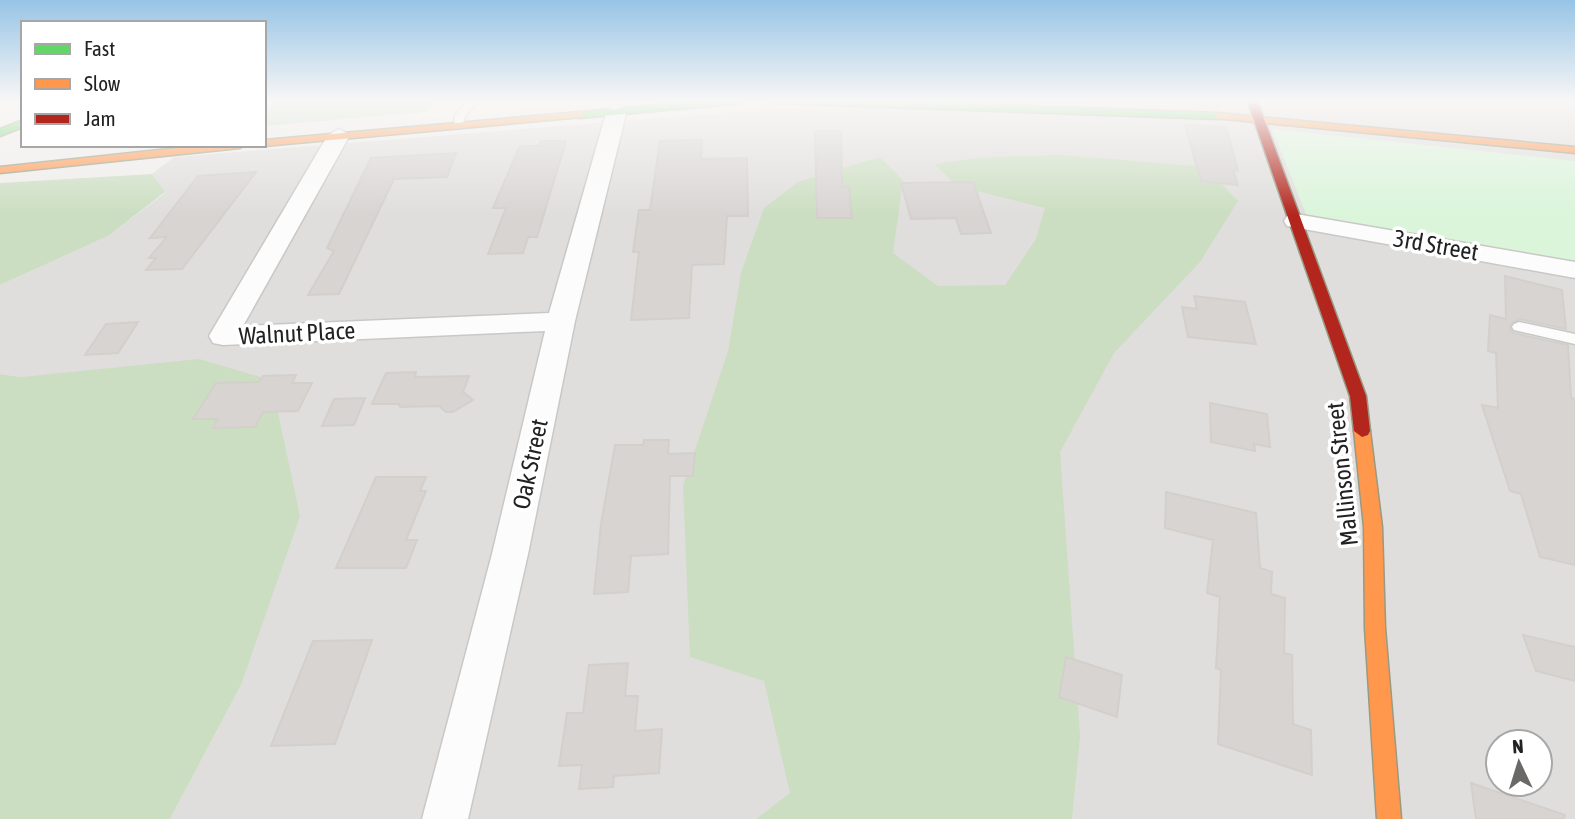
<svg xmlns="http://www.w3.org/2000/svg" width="1575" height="819" font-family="'Asap Condensed',sans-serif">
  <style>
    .residential { fill: #dfdedc; fill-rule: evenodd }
    .education { fill: #f8f7e8 }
    .forest { fill: #cbdec1 }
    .park { fill: #daf5da }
    .building { fill: #d7d4d2; stroke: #d3d0cc; stroke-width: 2 }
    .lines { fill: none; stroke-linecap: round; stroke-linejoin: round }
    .lane-casing { stroke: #c9c8c7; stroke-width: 3 }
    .street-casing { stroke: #c9c8c7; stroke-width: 3 }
    .fast-casing { stroke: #999a82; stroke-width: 3 }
    .slow-casing { stroke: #999a82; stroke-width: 3 }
    .jam-casing { stroke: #999a82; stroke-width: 3 }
    .lane { fill: #fdfcfc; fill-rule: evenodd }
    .street { fill: #fdfcfc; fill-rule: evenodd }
    .fast { fill: #63d668; fill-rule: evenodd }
    .slow { fill: #ff974d; fill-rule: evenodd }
    .jam { fill: #b3261e; fill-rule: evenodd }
    .labels { text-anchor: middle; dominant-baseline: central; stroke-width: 7; stroke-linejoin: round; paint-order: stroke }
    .street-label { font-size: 24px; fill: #222; stroke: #fff }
  </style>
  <rect width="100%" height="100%" fill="#f0eeeb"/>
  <!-- residential -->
  <path class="residential" d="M883,100H1575V819H170L241,685L22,377L0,374V285L108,236L165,193L152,174L174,157ZM1498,742H1540V784H1498Z"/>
  <!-- education -->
  <polygon class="education" points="440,100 631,100 411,120"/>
  <!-- forest -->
  <g class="forest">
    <polygon points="264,100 440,100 425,112 264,126"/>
    <polygon points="1062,155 1205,167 1238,201 1200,262 1114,353 1060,452 1080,736 1072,819 756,819 790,793 764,681 690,657 683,486 728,351 741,273 764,208 798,182 880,157 903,180 893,253 938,286 1005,285 1036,239 1045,208 957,186 934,164 984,157"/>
    <polygon points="152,174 165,192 108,236 0,285 0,183"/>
    <polygon points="199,359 271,380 300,516 241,685 170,819 0,819 0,374 22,377"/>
  </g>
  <!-- park -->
  <polygon class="park" points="1272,129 1575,161 1575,263 1308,219"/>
  <!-- building -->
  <g class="building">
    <polygon points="1180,100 1219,100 1221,107 1181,105"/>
    <polygon points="1185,125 1226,127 1238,171 1233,170 1238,185 1201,181"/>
    <polygon points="815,131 841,131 842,187 849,187 852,218 817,218"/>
    <polygon points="702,140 701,159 747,158 748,216 727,216 724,264 692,265 689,318 631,320 639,252 633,252 639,210 650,210 660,141"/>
    <polygon points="541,141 566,141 537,237 528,237 523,253 488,254 506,208 493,208 520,146 539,146"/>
    <polygon points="456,153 447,177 394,179 339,294 308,295 334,251 327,248 371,158"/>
    <polygon points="256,172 182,269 146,270 156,258 149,258 167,237 150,238 198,176"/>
    <polygon points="973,182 991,233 961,234 956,218 911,219 901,183"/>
    <polygon points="1505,276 1562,290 1566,329 1520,319 1512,323 1510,328 1513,333 1568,345 1571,398 1575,399 1575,565 1540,557 1521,494 1510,491 1482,405 1498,408 1496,353 1488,351 1490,315 1506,319"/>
    <polygon points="1194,296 1245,302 1256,344 1188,337 1182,307 1197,309"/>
    <polygon points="138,322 118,353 85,355 106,324"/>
    <polygon points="416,372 415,377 469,376 463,392 473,400 453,412 446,412 439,406 400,407 399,404 372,404 386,373"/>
    <polygon points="296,375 292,383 312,383 298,411 263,412 255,427 213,428 218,419 193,419 216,383 259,382 263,376"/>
    <polygon points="365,398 354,425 322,426 334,399"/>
    <polygon points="1210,403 1267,414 1270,447 1254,444 1255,451 1211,442"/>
    <polygon points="644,440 669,440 668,454 695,453 693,476 670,476 668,554 631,556 628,592 594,594 601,524 615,445 643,445"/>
    <polygon points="376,477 426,477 420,491 426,491 406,540 417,540 406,568 336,568"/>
    <polygon points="1166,492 1256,513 1260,568 1272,572 1271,594 1285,598 1284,653 1292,655 1293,724 1311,730 1312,775 1218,744 1221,670 1216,668 1220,597 1207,593 1213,540 1165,528"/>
    <polygon points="1523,635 1575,647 1575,681 1536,671"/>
    <polygon points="372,640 335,744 271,746 313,641"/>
    <polygon points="1066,657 1122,675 1117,717 1059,697"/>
    <polygon points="628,663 625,696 638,696 635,731 662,729 659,773 614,776 613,787 579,789 582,765 559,766 567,713 583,713 589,665"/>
    <polygon points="1471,783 1565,815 1564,819 1476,819"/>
  </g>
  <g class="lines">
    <!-- lane casing -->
    <g class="lane-casing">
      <g id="lane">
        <polygon points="469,100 480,100 465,116 462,127 454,127 455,115"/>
        <polygon points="1519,322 1575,334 1575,344 1514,330 1512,327 1514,324"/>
      </g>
    </g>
    <!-- street casing -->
    <g class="street-casing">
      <g id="street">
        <polygon points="617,104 627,110 575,321 528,554 468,819 422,819 492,554 545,331 223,345 213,343 209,336 328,135 339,129 350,135 243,326 549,313 607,110"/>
        <polygon points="1296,214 1575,262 1575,278 1287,226 1284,221 1287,216"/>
      </g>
    </g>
    <!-- fast casing -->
    <g class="fast-casing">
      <g id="fast">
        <polygon points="710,100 748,100 743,103 579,118 574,115 579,112"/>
        <polygon points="770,100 858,100 1218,113 1223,116 1218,119 775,103"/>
        <polygon points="23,120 23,127 0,136 0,129"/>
      </g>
    </g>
    <!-- slow casing -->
    <g class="slow-casing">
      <g id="slow">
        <polygon points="579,112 584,115 583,117 264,146 260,145 264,145 264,140"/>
        <polygon points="1218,113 1575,147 1575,153 1214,118 1213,116"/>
        <polygon points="206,145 245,145 240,148 0,173 0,167"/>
        <polygon points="1362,425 1370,431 1382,527 1385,628 1401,819 1377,819 1365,628 1364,527 1354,431"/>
      </g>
    </g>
    <!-- jam casing -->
    <g class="jam-casing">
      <polygon id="jam" points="1247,100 1257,100 1366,396 1370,431 1368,435 1362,437 1354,431 1350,396"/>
    </g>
    <!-- lane -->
    <use href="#lane" class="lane"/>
    <!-- street -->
    <use href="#street" class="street"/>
    <!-- fast -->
    <use href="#fast" class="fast"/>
    <!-- slow -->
    <use href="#slow" class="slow"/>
    <!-- jam -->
    <use href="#jam" class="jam"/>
  </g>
  <!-- sky -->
  <linearGradient id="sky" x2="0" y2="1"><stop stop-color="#97c4e6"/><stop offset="0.47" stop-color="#f8f7f6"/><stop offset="1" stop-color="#f8f7f6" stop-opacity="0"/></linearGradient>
  <rect width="1575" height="215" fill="url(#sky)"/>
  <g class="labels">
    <!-- street labels -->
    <g class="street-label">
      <text transform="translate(1436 245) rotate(10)">3rd Street</text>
      <text transform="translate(297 333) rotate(-3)">Walnut Place</text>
      <text transform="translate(530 464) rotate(-78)">Oak Street</text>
      <text transform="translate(1342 474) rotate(-96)">Mallinson Street</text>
    </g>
  </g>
  <!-- legend -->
  <rect x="21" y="21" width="245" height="126" fill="#ffffff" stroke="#a7a7a7" stroke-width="2"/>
  <rect x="35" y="44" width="35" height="10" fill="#63d668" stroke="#a7a7a7" stroke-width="2"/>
  <text x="84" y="56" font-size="21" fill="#222222">Fast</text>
  <rect x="35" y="79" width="35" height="10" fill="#ff974d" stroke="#a7a7a7" stroke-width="2"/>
  <text x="84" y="91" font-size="21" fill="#222222">Slow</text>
  <rect x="35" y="114" width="35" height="10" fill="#b3261e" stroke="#a7a7a7" stroke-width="2"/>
  <text x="84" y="126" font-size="21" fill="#222222">Jam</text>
  <!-- north arrow -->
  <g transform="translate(1519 763) rotate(356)"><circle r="33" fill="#ffffff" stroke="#a7a7a7" stroke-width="2"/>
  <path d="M0-5L12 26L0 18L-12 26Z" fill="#6a6968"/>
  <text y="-10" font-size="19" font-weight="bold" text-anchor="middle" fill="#222222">N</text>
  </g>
</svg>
